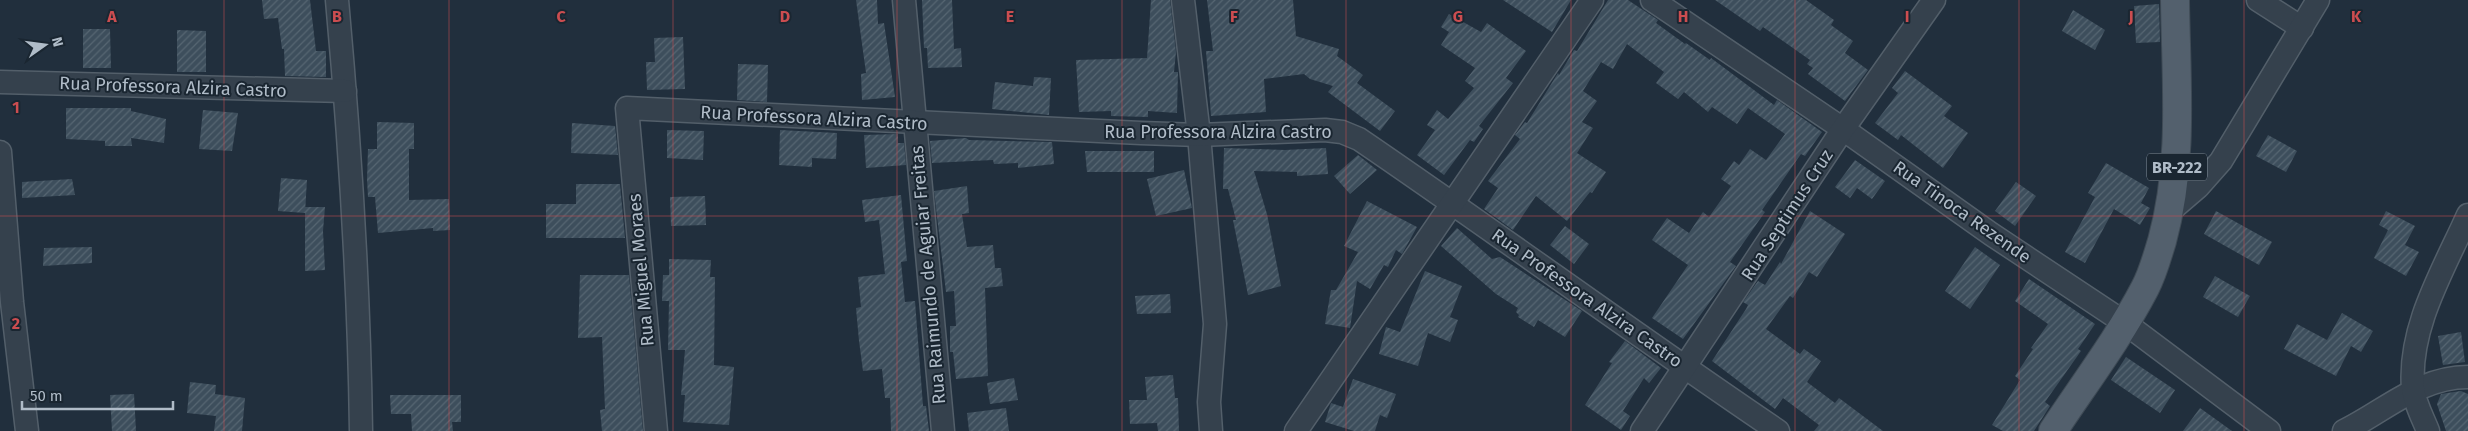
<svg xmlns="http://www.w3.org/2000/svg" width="2468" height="431" font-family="'Fira Sans',sans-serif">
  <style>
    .building { fill: url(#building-hatch) }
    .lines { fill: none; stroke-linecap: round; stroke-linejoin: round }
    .minor-casing { stroke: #535f6a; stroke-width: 25 }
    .primary-casing { stroke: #3e4a55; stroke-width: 30 }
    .minor { stroke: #35414d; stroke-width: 22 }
    .primary { stroke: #53606d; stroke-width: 28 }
    .grid { fill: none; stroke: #cc4d50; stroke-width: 1; stroke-opacity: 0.55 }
    .labels { text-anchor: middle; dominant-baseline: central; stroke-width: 4; stroke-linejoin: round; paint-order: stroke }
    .shield { fill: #1a2631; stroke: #838f9b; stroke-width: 1 }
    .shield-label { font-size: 16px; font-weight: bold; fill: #b0bcc8 }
    .street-label { font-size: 18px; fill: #b0bcc8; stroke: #1a2631 }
    .grid-label { font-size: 16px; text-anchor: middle; font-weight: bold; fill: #cc4d50; stroke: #1a2631; stroke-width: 4; stroke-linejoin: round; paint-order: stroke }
  </style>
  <defs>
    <pattern id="building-hatch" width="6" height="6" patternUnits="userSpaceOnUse" patternTransform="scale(1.25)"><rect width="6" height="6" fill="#3d4e5c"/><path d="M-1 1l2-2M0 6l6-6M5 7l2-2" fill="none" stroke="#566672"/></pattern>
  </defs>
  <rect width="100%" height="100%" fill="#212f3d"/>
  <!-- building -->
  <g class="building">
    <polygon points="262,0 310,0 316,51 326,51 326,77 285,76 284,49 282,49 278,18 264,19"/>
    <polygon points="856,0 877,0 878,24 884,23 895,97 862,100 861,74 866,73"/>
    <polygon points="922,0 952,0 954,49 961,48 962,67 928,68 927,48 924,48"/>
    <polygon points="1151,0 1170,0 1176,52 1174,72 1178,72 1177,113 1148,111 1148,117 1111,116 1111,111 1079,112 1076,60 1147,58"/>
    <polygon points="1207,0 1293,0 1296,36 1339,49 1337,56 1363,75 1357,83 1395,111 1380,131 1328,92 1333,86 1310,79 1304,74 1264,79 1266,112 1211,116 1206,51 1213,51"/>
    <polygon points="1503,0 1571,0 1552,32"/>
    <polygon points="1608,0 1628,0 1658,20 1656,23 1685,44 1686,43 1710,60 1711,58 1774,105 1777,100 1822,132 1805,156 1801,154 1762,210 1765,212 1730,262 1736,266 1683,339 1652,318 1688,265 1652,240 1667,218 1689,233 1703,212 1709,217 1731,186 1721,179 1734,161 1739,165 1750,149 1766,160 1785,134 1748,108 1737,124 1712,107 1708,112 1684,92 1678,99 1656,83 1664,72 1627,44 1613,69 1601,62 1583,91 1597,101 1582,122 1593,128 1577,153 1606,172 1592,193 1590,192 1567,221 1536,196 1513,230 1484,209 1498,188 1488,181 1520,139 1515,135 1525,122 1527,123 1558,73 1559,75 1574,50 1577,51"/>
    <polygon points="1715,0 1806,0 1834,20 1831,25 1853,41 1845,53 1868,70 1845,101 1808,74 1813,68 1807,64 1810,60 1763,27 1760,31"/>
    <polygon points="2159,4 2160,42 2136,43 2134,6"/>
    <polygon points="2073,10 2105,30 2095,50 2062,31"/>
    <polygon points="1449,14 1481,32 1487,23 1526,51 1506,78 1513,83 1479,126 1483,129 1474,142 1470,140 1444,175 1417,155 1435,130 1427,125 1437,110 1448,119 1474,88 1465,81 1475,68 1441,45 1449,32 1441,27"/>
    <polygon points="83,29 110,29 111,68 83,68"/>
    <polygon points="177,30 206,31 206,72 177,72"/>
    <polygon points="683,37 685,89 647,90 646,62 655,62 654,38"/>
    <polygon points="738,64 768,65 767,102 737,100"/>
    <polygon points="1905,71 1952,106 1944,116 1968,133 1943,168 1901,135 1898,140 1875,123 1898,93 1892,88"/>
    <polygon points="1034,77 1051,78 1049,115 992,109 995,82 1033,86"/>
    <polygon points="66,108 131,108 131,111 166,119 164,143 131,138 132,146 105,146 105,141 66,139"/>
    <polygon points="203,110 238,113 232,151 199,149"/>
    <polygon points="377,122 414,123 414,149 409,149 409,200 449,199 450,230 433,231 433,228 378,233 375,197 368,197 367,179 368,149 377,149"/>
    <polygon points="572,123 615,126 618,155 571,153"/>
    <polygon points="667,130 704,131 703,160 667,158"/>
    <polygon points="780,130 837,133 836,159 812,158 812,167 779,165"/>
    <polygon points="898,134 898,143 904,143 906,165 866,168 864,135"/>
    <polygon points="2268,135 2297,151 2286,172 2256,156"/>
    <polygon points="966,138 969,140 1052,142 1054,164 1018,168 1018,163 994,164 993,160 932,163 930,141"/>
    <polygon points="1224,148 1285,150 1326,148 1328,174 1297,176 1297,172 1254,171 1267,214 1281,286 1248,295 1233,220 1236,220 1228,189 1223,189"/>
    <polygon points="1085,151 1154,151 1154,172 1087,172"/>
    <polygon points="1358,155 1377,170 1350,194 1334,176"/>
    <polygon points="1855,160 1885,181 1872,199 1857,188 1850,198 1835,187"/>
    <polygon points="2106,163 2149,188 2141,203 2150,208 2140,225 2114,209 2085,263 2065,252 2095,197 2088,193"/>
    <polygon points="1184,170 1192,208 1156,216 1147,179"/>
    <polygon points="281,178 307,180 305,213 278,211"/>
    <polygon points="72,179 75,195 22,198 22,182"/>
    <polygon points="2016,182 2036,196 2015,226 1995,211"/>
    <polygon points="576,184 620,184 625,238 546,238 546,204 576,204"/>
    <polygon points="967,186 969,213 962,214 967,247 993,245 995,268 1001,268 1003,286 985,288 988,376 956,379 953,352 950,352 950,326 956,326 954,291 946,292 934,191"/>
    <polygon points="901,195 907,261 901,262 905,302 915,301 923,406 926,406 929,431 891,431 890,398 885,398 882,369 863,371 859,341 856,308 861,307 858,277 885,274 879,220 865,222 862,200"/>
    <polygon points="705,196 706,225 671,226 670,197"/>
    <polygon points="1367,201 1417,227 1402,254 1396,250 1388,267 1384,265 1370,289 1357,281 1350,328 1325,324 1331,290 1336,290 1358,252 1344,246"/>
    <polygon points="305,207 325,207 323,231 325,270 305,271"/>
    <polygon points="1810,211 1845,234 1817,277 1809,272 1793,298 1790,296 1766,329 1800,354 1804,349 1821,361 1807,382 1835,403 1839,398 1883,431 1814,431 1819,425 1783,398 1775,409 1712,361 1746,309 1748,305 1743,302 1758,281 1765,285 1780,262 1781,264"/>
    <polygon points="2216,211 2272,242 2259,265 2204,234"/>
    <polygon points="2386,211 2415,226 2405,245 2419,252 2406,276 2374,258 2388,230 2379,225"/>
    <polygon points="1565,226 1589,244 1574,264 1550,245"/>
    <polygon points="1457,228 1492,259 1500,257 1582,311 1565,337 1538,320 1534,327 1518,317 1519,315 1516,312 1518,308 1496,294 1441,246"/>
    <polygon points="92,247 92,263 43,266 44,248"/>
    <polygon points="1975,247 2000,265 1970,309 1945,291"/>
    <polygon points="669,259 711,260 710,277 715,277 714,365 734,367 729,425 683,422 685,395 681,395 685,350 668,350 669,301 662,301 663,275 669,275"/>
    <polygon points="1425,271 1462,286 1450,317 1458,320 1450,342 1428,333 1418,366 1379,354 1386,327 1400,332"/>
    <polygon points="580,275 629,275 643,431 602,431 600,410 605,409 602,337 578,338"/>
    <polygon points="2215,276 2250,296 2238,317 2203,297"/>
    <polygon points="2029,279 2095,324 2078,349 2081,351 2045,402 2050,406 2034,431 2003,431 1992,425 2020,380 2015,376 2033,349 2031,348 2048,324 2015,301"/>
    <polygon points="1170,294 1171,313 1137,314 1135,296"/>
    <polygon points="2342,313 2373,331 2361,352 2351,346 2336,376 2284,349 2297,324 2327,340"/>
    <polygon points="2461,332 2465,362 2443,365 2438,336"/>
    <polygon points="1625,341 1661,368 1649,383 1644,378 1623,411 1630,416 1621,430 1585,405 1612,363 1609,362"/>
    <polygon points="2126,357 2175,390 2160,413 2111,380"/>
    <polygon points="1173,375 1175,398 1178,398 1179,431 1158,431 1157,423 1130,424 1129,400 1147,400 1145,377"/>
    <polygon points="1014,378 1018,400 990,404 987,383"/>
    <polygon points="1353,379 1396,394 1387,418 1380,415 1375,431 1354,431 1325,422 1331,403 1343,407"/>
    <polygon points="190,382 216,385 215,394 245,398 242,431 214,431 216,416 187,413"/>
    <polygon points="2461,391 2468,394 2468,431 2446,431 2437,404 2441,394"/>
    <polygon points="134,394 136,431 112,431 110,395"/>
    <polygon points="390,395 461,395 461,422 452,422 453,431 412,431 411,414 391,414"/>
    <polygon points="1006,408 1009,431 969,431 967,413"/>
    <polygon points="2200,408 2232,431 2183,431"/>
  </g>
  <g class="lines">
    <!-- minor casing -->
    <g class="minor-casing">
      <g id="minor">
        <path d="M337,0C350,143 359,287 361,431"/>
        <polyline points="904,0 943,431"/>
        <polyline points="1183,0 1199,135 1215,324 1209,402 1211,431"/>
        <polyline points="1652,0 1843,129 1991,234 2125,323 2269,431"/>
        <polyline points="2258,0 2302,28"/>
        <polyline points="0,82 345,91"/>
        <polyline points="0,152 12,302 27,431"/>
        <polyline points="2170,211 2198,187 2221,161 2318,0"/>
        <path d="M656,431L627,108L1141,133L1199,135L1325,130L1342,132L1359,139C1500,235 1637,336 1778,431"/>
        <polyline points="1296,431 1592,0"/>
        <polyline points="1642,431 1843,129 1934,0"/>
        <path d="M2344,431C2385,411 2419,377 2468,377"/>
        <path d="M2428,431C2423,418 2414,402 2413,388C2408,327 2444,269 2468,215"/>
      </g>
    </g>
    <!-- primary casing -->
    <g class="primary-casing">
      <path id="primary" d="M2053,431C2084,384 2119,338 2145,288C2153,273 2157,257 2162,241C2184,161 2176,82 2175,0"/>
    </g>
    <!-- minor -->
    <use href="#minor" class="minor"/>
    <!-- primary -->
    <use href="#primary" class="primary"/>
  </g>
  <!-- grid -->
  <path class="grid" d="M224,0V431M449,0V431M673,0V431M897,0V431M1122,0V431M1346,0V431M1571,0V431M1795,0V431M2019,0V431M2244,0V431M0,216H2468"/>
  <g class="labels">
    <!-- shield labels -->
    <rect class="shield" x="2147" y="153.5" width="60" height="27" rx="4"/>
    <g class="shield-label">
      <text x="2177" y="167">BR-222</text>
    </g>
    <!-- street labels -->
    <g class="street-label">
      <text transform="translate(173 87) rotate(2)">Rua Professora Alzira Castro</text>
      <text transform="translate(814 118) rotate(3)">Rua Professora Alzira Castro</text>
      <text x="1218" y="132">Rua Professora Alzira Castro</text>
      <text transform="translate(1962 212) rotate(35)">Rua Tinoca Rezende</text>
      <text transform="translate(1787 215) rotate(-57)">Rua Septimus Cruz</text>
      <text transform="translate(641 270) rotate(-95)">Rua Miguel Moraes</text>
      <text transform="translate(928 275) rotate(-95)">Rua Raimundo de Aguiar Freitas</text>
      <text transform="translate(1587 298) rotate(35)">Rua Professora Alzira Castro</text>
    </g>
  </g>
  <g class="grid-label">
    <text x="112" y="22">A</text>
    <text x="337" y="22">B</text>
    <text x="561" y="22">C</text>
    <text x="785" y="22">D</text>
    <text x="1010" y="22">E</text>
    <text x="1234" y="22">F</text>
    <text x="1458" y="22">G</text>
    <text x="1683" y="22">H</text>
    <text x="1907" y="22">I</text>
    <text x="2131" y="22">J</text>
    <text x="2356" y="22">K</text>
    <text x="16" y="113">1</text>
    <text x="16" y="329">2</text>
  </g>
  <!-- north arrow -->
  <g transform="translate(45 45) rotate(76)" stroke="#1a2631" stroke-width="4" paint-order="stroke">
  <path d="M0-4L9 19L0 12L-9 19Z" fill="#b0bcc8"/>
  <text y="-8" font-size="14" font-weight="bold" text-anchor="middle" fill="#b0bcc8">N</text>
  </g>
  <!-- scale -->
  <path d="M22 401v8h151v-8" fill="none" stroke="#b0bcc8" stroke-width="2.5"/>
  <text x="30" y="401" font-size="15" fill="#b0bcc8" stroke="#1a2631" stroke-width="4" paint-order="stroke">50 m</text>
</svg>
